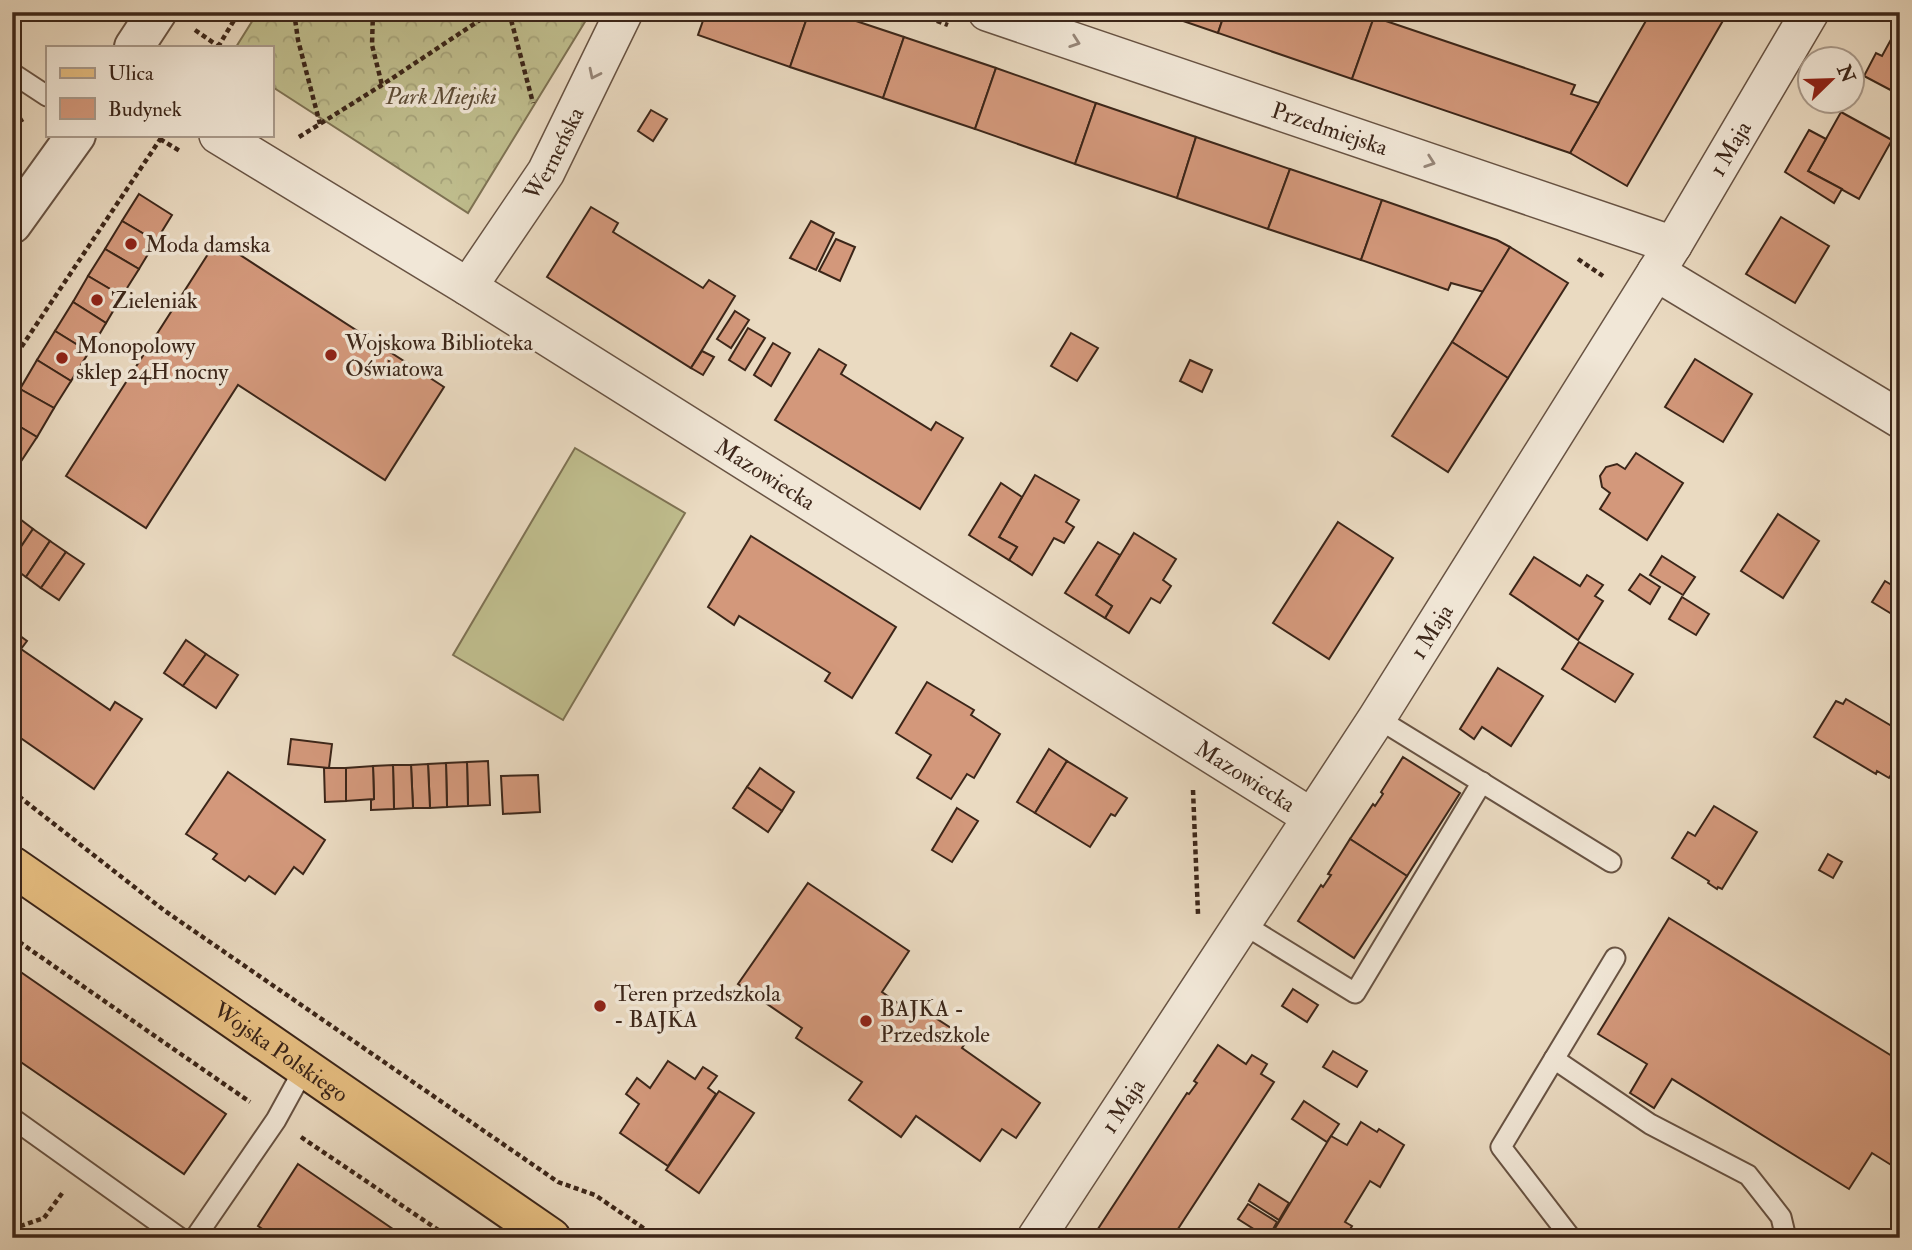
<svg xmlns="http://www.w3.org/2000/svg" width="1912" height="1250" font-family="'IM FELL Double Pica',serif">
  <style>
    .grass { fill: #bfbd8d; stroke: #7e7253; stroke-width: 2 }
    .forest { fill: url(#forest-crowns); stroke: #7e7253; stroke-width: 2 }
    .building { fill: #d3987b; stroke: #3c2619; stroke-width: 2 }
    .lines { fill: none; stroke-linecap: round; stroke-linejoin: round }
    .service-casing { stroke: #685343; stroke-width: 23 }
    .minor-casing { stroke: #685343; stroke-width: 40 }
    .tertiary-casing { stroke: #685343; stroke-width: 42 }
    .primary-casing { stroke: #3c2619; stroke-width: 42 }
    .path { stroke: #3c2619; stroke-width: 4.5; stroke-dasharray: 5 3.5; stroke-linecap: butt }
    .service { stroke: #f1e7d7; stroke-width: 19 }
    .minor { stroke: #f1e7d7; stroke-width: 37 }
    .tertiary { stroke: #f1e7d7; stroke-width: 38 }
    .primary { stroke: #e5bd80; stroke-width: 38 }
    .oneway { stroke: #968678 }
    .poi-dot { fill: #8f2418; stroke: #f1e7d7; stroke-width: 2.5 }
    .labels { text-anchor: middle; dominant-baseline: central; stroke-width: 7; stroke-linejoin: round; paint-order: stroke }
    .park-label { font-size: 23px; font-style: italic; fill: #5d4c36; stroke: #f1e7d7 }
    .street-label { font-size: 23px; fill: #3c2619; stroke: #f1e7d7 }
    .poi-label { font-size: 23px; fill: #3c2619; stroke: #f1e7d7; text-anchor: start }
  </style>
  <defs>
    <pattern id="forest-crowns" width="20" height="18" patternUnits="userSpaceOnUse" patternTransform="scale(1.75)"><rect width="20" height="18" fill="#bfbd8d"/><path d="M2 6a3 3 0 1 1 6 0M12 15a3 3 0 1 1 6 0" fill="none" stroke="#a5a279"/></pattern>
  </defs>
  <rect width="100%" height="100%" fill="#eadac1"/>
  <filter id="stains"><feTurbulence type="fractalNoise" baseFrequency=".00286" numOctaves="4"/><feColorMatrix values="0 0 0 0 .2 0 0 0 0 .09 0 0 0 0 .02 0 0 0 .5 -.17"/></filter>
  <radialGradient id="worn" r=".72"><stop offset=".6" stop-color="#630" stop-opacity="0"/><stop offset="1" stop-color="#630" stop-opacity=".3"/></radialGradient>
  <!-- grass -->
  <polygon class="grass" points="575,448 685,513 563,720 453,655"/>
  <!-- forest -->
  <polygon class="forest" points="258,12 591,12 468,213 271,86 271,47 236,47"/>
  <!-- building -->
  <g class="building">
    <polygon points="706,12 809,12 790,67 698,35"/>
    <polygon points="809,12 829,12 904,37 883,98 790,67"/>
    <polygon points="1157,12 1225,12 1218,33"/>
    <polygon points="1225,12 1360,12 1374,17 1352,79 1218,33"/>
    <polygon points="1651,12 1728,12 1627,186 1570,153"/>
    <polygon points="1374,17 1575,85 1571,94 1599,103 1570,153 1352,79"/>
    <polygon points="1900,23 1900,95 1864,76 1876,53 1882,56"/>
    <polygon points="904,37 996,68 975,129 883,98"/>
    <polygon points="996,68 1096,103 1075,164 975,129"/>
    <polygon points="1096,103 1196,137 1177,198 1075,164"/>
    <polygon points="651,110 667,119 653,141 638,131"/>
    <polygon points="1841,112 1892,140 1859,199 1808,171"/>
    <polygon points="1809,130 1826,139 1808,171 1842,189 1834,203 1785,172"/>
    <polygon points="1196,137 1290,169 1268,229 1177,198"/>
    <polygon points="1290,169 1382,200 1361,260 1268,229"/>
    <polygon points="139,194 172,215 156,241 122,221"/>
    <polygon points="1382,200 1497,240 1510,247 1484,292 1451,283 1448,290 1361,260"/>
    <polygon points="591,207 618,223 613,232 703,288 709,280 735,296 691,368 547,277"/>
    <polygon points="1781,217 1829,246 1795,303 1746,274"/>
    <polygon points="122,221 156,241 139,269 105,249"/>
    <polygon points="811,221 834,233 816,270 790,258"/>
    <polygon points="836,239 855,247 840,281 819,271"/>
    <polygon points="217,240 444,387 385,480 238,385 146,528 66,476"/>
    <polygon points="1510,247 1568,283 1508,378 1452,342"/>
    <polygon points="105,249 139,269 122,296 88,276"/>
    <polygon points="88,276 122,296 106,323 73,302"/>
    <polygon points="73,302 106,323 89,352 55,331"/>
    <polygon points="735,311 749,320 731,348 717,339"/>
    <polygon points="748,328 765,338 745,370 729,360"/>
    <polygon points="55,331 89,352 71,381 37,360"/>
    <polygon points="1071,333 1098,348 1077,381 1051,366"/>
    <polygon points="1452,342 1508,378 1448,472 1392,436"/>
    <polygon points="773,343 790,353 771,386 754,375"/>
    <polygon points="819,349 846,365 841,374 931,430 936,422 963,438 920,509 775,420"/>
    <polygon points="702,351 714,357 703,375 691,368"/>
    <polygon points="1695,359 1752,394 1723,442 1665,407"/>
    <polygon points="37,360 71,381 54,408 20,389"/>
    <polygon points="1190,360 1212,370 1202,392 1180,381"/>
    <polygon points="20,389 54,408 37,437 12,422 12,401"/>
    <polygon points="12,422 37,437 20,463 12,458"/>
    <polygon points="1636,453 1683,483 1647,540 1600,509 1610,493 1602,487 1600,476 1606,467 1617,464 1625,469"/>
    <polygon points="12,458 20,463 12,477"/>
    <polygon points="1035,475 1079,500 1066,522 1074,527 1064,543 1054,538 1032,575 1009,560 1017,547 999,537"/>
    <polygon points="1001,483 1022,497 999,537 1017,547 1009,560 969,535"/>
    <polygon points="1778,514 1819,541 1783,598 1741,571"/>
    <polygon points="16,516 33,529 12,560 12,522"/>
    <polygon points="1338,522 1393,558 1329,659 1273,623"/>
    <polygon points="33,529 50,541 26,577 12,567 12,560"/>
    <polygon points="1134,533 1176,559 1163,580 1171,586 1160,603 1151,598 1129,633 1105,618 1112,606 1096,595"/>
    <polygon points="751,536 896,627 852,698 825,681 830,673 739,616 734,625 708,607"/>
    <polygon points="50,541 66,552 41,588 26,577"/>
    <polygon points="1098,542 1120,555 1096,595 1112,606 1105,618 1065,593"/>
    <polygon points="66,552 84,564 59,600 41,588"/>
    <polygon points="1662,556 1695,577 1683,595 1650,575"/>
    <polygon points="1534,557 1580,586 1587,575 1603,585 1595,596 1603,601 1578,640 1510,594"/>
    <polygon points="1640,574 1660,587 1650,604 1629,590"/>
    <polygon points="1885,581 1900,590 1900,619 1872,602"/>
    <polygon points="1682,597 1709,614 1696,635 1669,619"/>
    <polygon points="12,630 27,641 21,649 110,710 115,702 142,719 94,789 12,732"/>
    <polygon points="186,640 206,654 183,686 164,673"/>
    <polygon points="1579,642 1633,674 1615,702 1562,669"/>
    <polygon points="206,654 238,675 216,708 183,686"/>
    <polygon points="1498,668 1543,696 1511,746 1482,727 1474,739 1460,729"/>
    <polygon points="927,682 974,710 971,715 1000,734 974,778 967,774 951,799 917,778 931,755 896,733"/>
    <polygon points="1846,699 1900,731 1898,738 1900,760 1889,778 1877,771 1876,774 1814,737 1836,701 1843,704"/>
    <polygon points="291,739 332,744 329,768 288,764"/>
    <polygon points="1049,749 1067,761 1035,813 1017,802"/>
    <polygon points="1403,757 1460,793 1407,876 1350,839 1373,804 1375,806 1383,794 1381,792"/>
    <polygon points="488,761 490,805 468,806 467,762"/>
    <polygon points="1067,761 1127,798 1115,816 1111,814 1090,847 1035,813"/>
    <polygon points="467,762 468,806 447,807 446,763"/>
    <polygon points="446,763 447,807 430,808 428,764"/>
    <polygon points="428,764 430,808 413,808 411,765"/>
    <polygon points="393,765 411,765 413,808 394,809"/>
    <polygon points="393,765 394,809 371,810 371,800 374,799 373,766"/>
    <polygon points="373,766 374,799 346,801 346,768"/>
    <polygon points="324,768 346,768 346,801 325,802"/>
    <polygon points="760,768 794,792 782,811 747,787"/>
    <polygon points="228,772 325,840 303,874 294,867 275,894 249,876 245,881 213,859 217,854 186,834"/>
    <polygon points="538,775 540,812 503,814 501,776"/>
    <polygon points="747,787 782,811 768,832 733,808"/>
    <polygon points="1714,806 1757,832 1722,889 1718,887 1717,889 1708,883 1709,881 1672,858 1688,832 1695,836"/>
    <polygon points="957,808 978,821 952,862 932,850"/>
    <polygon points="1350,839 1407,876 1354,958 1298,921 1321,885 1323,887 1331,875 1328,874"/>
    <polygon points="1828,854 1842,862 1833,878 1819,870"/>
    <polygon points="808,883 909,951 882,992 912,1013 917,1006 968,1039 962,1048 1040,1103 1016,1138 1002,1129 980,1161 916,1116 901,1137 849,1100 862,1082 796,1038 802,1028 738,984"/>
    <polygon points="1669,918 1900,1061 1900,1107 1893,1118 1900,1123 1900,1162 1896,1168 1872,1153 1849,1189 1672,1079 1654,1108 1630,1093 1647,1064 1598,1034"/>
    <polygon points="12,966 226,1114 184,1174 12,1056"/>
    <polygon points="1293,989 1318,1005 1307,1022 1282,1006"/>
    <polygon points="1218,1045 1246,1064 1252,1055 1267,1064 1261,1074 1274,1082 1172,1238 1092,1238 1187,1093 1189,1094 1197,1083 1194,1081"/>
    <polygon points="1333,1051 1367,1071 1357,1087 1323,1067"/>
    <polygon points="668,1061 695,1079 703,1067 717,1076 708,1088 716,1094 668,1166 620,1133 639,1104 626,1094 637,1078 650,1088"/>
    <polygon points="719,1091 754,1113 699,1193 666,1170"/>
    <polygon points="1304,1101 1339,1124 1327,1142 1292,1119"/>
    <polygon points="1361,1122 1377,1132 1379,1129 1404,1145 1380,1187 1370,1181 1345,1222 1352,1226 1345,1238 1287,1238 1274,1230 1331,1136 1347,1145"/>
    <polygon points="298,1164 406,1238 276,1238 258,1226"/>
    <polygon points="1259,1184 1289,1203 1279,1220 1249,1201"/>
    <polygon points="1248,1204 1277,1222 1268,1238 1238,1219"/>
    <polygon points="1274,1230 1287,1238 1269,1238"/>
  </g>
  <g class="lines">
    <!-- service casing -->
    <g class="service-casing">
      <g id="service">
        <polyline points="12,73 47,96"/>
        <polyline points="1377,718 1611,862"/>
        <polyline points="1243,924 1355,993 1482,782"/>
        <polyline points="1554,1059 1650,1124 1748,1175 1781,1217 1786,1238"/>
        <polyline points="12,1118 180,1238"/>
        <polyline points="195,1238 276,1120 304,1069"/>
        <polyline points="1571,1238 1501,1147 1615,958"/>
      </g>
    </g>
    <!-- minor casing -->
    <g class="minor-casing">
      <g id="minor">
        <path id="s1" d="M987,12L1673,245"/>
        <path id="s2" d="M218,135L468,287L1311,817"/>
        <polyline points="1656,272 1900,419"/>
        <path id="s3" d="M468,287L546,172L624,12"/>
        <path id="s4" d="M1036,1238L1377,718L1673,245L1810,12"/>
      </g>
    </g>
    <!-- tertiary casing -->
    <g class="tertiary-casing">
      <g id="tertiary">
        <polyline points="134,47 157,12"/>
        <polyline points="12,224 76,135"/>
      </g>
    </g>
    <!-- primary casing -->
    <g class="primary-casing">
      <g id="primary">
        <path id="s5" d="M12,866L551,1238"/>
      </g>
    </g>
    <!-- path -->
    <g class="path">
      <polyline points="294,12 298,40 320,124"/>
      <polyline points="373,12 372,45 382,85"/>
      <polyline points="509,12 533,103"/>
      <polyline points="913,12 948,25"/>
      <polyline points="195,30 218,46"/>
      <polyline points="218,47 239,12"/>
      <polyline points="12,126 23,119"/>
      <polyline points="299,137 382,85 492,12"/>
      <polyline points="160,139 180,151"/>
      <polyline points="1578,259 1603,276"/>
      <polyline points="12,361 163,135"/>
      <polyline points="1193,790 1198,914"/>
      <polyline points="12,791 165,911 558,1182 595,1195 658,1238"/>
      <polyline points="12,937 250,1102"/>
      <polyline points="301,1137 450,1238"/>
      <polyline points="12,1229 44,1218 63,1192"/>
    </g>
    <!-- service -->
    <use href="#service" class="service"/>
    <!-- minor -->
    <use href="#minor" class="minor"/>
    <!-- tertiary -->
    <use href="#tertiary" class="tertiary"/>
    <!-- primary -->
    <use href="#primary" class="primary"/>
  </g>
  <!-- one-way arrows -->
  <defs><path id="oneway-chevron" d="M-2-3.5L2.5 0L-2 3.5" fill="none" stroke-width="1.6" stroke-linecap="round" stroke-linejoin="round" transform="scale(1.75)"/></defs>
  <g class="oneway">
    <use href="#oneway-chevron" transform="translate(1075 42) rotate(19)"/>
    <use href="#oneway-chevron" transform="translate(594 74) rotate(116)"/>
    <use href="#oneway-chevron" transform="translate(1430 162) rotate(19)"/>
  </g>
  <!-- markers -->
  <g class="poi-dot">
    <circle cx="131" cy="244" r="7"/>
    <circle cx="97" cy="300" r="7"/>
    <circle cx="331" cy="355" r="7"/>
    <circle cx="62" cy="358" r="7"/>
    <circle cx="600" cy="1006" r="7"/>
    <circle cx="866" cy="1021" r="7"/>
  </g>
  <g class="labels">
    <!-- park labels -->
    <g class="park-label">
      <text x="441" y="96">Park Miejski</text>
    </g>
    <!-- street labels -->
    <g class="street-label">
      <text stroke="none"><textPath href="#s1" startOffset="362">Przedmiejska</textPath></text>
      <text stroke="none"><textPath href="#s4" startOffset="1292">1 Maja</textPath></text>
      <text stroke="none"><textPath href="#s3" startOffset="159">Werneńska</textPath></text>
      <text stroke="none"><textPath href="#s2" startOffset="644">Mazowiecka</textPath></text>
      <text stroke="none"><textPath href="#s4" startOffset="724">1 Maja</textPath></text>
      <text stroke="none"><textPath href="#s2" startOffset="1211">Mazowiecka</textPath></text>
      <text stroke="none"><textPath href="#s5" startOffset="327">Wojska Polskiego</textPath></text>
      <text stroke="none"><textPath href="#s4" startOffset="158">1 Maja</textPath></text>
    </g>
    <!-- poi labels -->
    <g class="poi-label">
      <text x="145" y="244">Moda damska</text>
      <text x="111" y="300">Zieleniak</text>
      <text x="345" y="342">Wojskowa Biblioteka<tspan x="345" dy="26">Oświatowa</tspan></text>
      <text x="76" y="345">Monopolowy<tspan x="76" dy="26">sklep 24H nocny</tspan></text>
      <text x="614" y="993">Teren przedszkola<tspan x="614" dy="26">- BAJKA</tspan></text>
      <text x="880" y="1008">BAJKA -<tspan x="880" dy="26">Przedszkole</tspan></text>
    </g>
  </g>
  <!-- margin -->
  <rect width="1912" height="1250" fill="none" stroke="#eadac1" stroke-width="42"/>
  <rect x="14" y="14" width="1884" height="1222" fill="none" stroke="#3c2619" stroke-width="3.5"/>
  <rect x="21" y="21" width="1870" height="1208" fill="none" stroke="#3c2619" stroke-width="2"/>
  <!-- legend -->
  <rect x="46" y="46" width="228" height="91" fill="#f1e7d7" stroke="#a99a8b" stroke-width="2"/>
  <rect x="60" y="68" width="35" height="10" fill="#e5bd80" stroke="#a99a8b" stroke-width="2"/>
  <text x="108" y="80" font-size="21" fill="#3c2619">Ulica</text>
  <rect x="60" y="98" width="35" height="21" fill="#d3987b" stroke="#a99a8b" stroke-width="2"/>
  <text x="108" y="116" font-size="21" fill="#3c2619">Budynek</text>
  <!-- north arrow -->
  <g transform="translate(1831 80) rotate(67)"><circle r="33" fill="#f1e7d7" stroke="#a99a8b" stroke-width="2"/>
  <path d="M0-5L12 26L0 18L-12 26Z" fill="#8f2418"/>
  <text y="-10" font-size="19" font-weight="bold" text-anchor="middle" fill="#3c2619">N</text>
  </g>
  <rect width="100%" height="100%" filter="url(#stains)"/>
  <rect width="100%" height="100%" fill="url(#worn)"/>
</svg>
